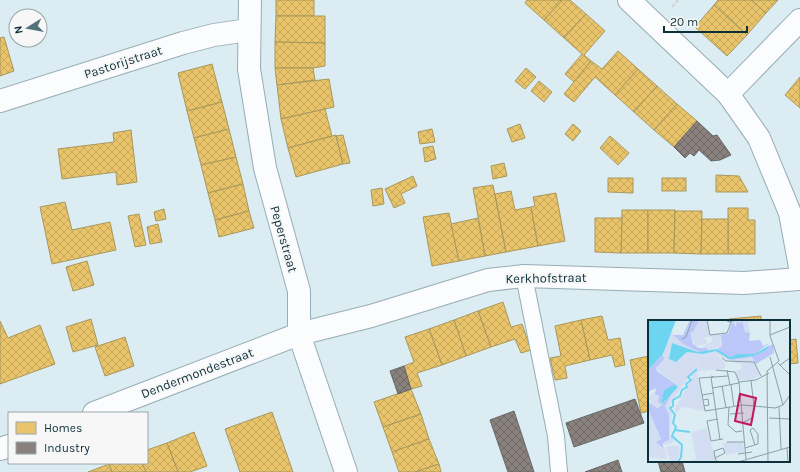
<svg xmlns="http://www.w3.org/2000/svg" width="800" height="472" font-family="Karla,sans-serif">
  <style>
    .homes { fill: url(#homes-cross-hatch); stroke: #a7985c }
    .industry { fill: url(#industry-cross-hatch); stroke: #646968 }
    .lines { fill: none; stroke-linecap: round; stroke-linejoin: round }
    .service-casing { stroke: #96adb5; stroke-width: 18 }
    .minor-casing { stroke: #96adb5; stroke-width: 24 }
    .path { stroke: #cfd5d8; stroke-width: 2.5; stroke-dasharray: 4 2; stroke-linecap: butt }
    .service { stroke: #fafcfd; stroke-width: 16 }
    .minor { stroke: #fafcfd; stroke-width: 22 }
    .labels { text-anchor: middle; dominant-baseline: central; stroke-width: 4; stroke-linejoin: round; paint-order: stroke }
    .street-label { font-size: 13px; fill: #0c303a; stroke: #f7f7f7 }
    .inset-river { fill: none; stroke: #6ed5f1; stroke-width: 2 }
    .inset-road { fill: none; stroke: #88a1a8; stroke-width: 1 }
    .view { fill: #c2185b; fill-opacity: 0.15; stroke: #c2185b; stroke-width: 2 }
    .inset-edge { fill: none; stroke: #0c303a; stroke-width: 2 }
  </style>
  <defs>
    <pattern id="homes-cross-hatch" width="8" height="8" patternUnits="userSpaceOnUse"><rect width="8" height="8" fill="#e9c46a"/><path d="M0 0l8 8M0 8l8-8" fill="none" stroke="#c7a95d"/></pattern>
    <pattern id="industry-cross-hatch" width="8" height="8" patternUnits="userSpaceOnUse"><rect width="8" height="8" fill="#8a817c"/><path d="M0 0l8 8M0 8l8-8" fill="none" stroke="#6f6a67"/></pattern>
  </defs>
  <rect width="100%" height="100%" fill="#dbecf2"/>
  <!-- homes -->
  <g class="homes">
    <rect x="276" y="0" width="38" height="16"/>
    <polygon points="527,0 562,0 544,20 525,3"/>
    <polygon points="562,0 570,0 586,14 564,38 544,20"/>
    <polygon points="718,0 751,0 766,13 747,35 714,5"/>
    <polygon points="751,0 778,0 766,13"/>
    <polygon points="714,5 747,35 727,56 695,27"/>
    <polygon points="586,14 605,31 584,55 591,61 574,82 565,74 582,54 564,38"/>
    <polygon points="276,16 325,16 325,43 275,42"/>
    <polygon points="4,37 14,71 0,76 0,38"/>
    <polygon points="275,42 325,43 325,66 313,68 275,68"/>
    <polygon points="618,51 638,69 615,95 595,77 574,102 564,94 591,61 602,69"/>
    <polygon points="212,64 222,102 187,111 178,73"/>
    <polygon points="275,68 313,68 315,80 277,85"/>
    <polygon points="526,68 536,77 525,89 515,81"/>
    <polygon points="638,69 657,86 634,112 615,95"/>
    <polygon points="800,77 800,108 785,95"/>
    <polygon points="329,79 334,107 281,119 277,85"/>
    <polygon points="539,81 552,92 544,102 531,91"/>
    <polygon points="657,86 677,104 654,130 634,112"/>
    <polygon points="222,102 229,129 194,138 187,111"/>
    <polygon points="677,104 697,121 674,147 654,130"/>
    <polygon points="325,109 332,136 288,148 281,119"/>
    <polygon points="520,124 525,138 512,142 507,129"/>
    <polygon points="573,124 581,131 573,141 565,134"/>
    <polygon points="229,129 236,157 201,165 194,138"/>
    <polygon points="432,129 435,142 420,144 418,132"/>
    <polygon points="131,130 137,182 117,185 116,172 62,179 58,149 114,142 113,133"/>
    <polygon points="336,135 343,164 296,177 288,148"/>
    <polygon points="343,135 350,163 343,164 336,136"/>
    <polygon points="610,136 629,153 618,165 600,148"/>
    <polygon points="433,146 436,159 425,162 423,148"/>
    <polygon points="236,157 243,184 208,193 201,165"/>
    <polygon points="504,163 507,176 493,179 491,166"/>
    <polygon points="716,175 739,176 748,192 716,192"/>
    <polygon points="413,176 417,186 401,194 405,203 394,208 385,189"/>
    <polygon points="608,178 633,178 633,193 608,192"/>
    <rect x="662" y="178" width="24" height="13"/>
    <polygon points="243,184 249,211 215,220 208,193"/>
    <polygon points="493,185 506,252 485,256 473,188"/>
    <polygon points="382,188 384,204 373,206 371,190"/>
    <polygon points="511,191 515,210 531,207 538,246 506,252 495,194"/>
    <polygon points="556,193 565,241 538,246 531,207 535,206 533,197"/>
    <polygon points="65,202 72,230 110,222 116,250 52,264 40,207"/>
    <polygon points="728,208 748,208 748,220 755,220 755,254 728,254"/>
    <polygon points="164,209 166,219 156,221 154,212"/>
    <polygon points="622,210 648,210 648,253 621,253"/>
    <polygon points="648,210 675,210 674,253 648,253"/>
    <polygon points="249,211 254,228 219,237 215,220"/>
    <polygon points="675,211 702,211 701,254 674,253"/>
    <polygon points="449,213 459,261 432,266 423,217"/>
    <polygon points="139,214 146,245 135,247 128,216"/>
    <polygon points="478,218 485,256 459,261 451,224"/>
    <polygon points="595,218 622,218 621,253 595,252"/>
    <polygon points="702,219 728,219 728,254 701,254"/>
    <polygon points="158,224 162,242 150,244 147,227"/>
    <polygon points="87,261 94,285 73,291 66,267"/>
    <polygon points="503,302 511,327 522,324 531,350 521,353 515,339 491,347 478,311"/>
    <polygon points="478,311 491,347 466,356 454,320"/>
    <polygon points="602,316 608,340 620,338 625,365 615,367 612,355 590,360 581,320"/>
    <polygon points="761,316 761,321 730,321 729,319"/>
    <polygon points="91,319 98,345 73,352 66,327"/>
    <polygon points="454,320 466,356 442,365 429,329"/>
    <polygon points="581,320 590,360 565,366 567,378 555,380 550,358 561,356 555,326"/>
    <polygon points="0,321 8,338 40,325 55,364 0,384"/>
    <polygon points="429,329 442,365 417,373 422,386 411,389 404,366 414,362 405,337"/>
    <polygon points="125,337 134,366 105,376 95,347"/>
    <polygon points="796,339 798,363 789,364 789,340"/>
    <polygon points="649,356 649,411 641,413 630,360"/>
    <polygon points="411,389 421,414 383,427 374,402"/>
    <polygon points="272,412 293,472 240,472 225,429"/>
    <polygon points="421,414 429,439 392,452 383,427"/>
    <polygon points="194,432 207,466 190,472 178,472 167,443"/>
    <polygon points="429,439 439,464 415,472 399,472 392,452"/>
    <polygon points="167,443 178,472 146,472 142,463 147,463 147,450"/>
    <polygon points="113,463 142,463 146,472 112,472 109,464"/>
    <polygon points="109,464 112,472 88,472"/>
    <polygon points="439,464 441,472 415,472"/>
  </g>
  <!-- industry -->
  <g class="industry">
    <polygon points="697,121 713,136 717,135 731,155 720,160 711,161 699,150 694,156 690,153 685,158 674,147"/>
    <polygon points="404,366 411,389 398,394 390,371"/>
    <polygon points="635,399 644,423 574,447 566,423"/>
    <polygon points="514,411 534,472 508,472 490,420"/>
    <polygon points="618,460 622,472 585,472"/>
    <polygon points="658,461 682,461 685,472 661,472"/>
  </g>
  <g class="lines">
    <!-- service casing -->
    <g class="service-casing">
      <polyline id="service" points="524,276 556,436 559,472"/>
    </g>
    <!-- minor casing -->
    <g class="minor-casing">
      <g id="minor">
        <polyline points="250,0 249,69 265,168 299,291 299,334 346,472"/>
        <polyline points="629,0 728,94 759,138 790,213 800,267"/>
        <polyline points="728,94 800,20"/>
        <polyline points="0,101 183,43 214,35 248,30"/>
        <polyline points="94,413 299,334 371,316 488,280 524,276 744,283 800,279"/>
        <polyline points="0,449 9,446"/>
      </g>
    </g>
    <!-- path -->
    <polyline class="path" points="672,7 678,0"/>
    <!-- service -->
    <use href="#service" class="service"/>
    <!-- minor -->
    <use href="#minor" class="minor"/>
  </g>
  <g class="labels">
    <!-- street labels -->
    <g class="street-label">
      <text transform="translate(123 62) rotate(-18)">Pastorijstraat</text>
      <text transform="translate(284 239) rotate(74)">Peperstraat</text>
      <text transform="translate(546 278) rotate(-1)">Kerkhofstraat</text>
      <text transform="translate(197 373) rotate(-21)">Dendermondestraat</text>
    </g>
  </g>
  <!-- overview -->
  <g transform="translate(648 320)">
    <rect width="142" height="142" fill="#dbecf2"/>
    <path d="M51,0H59L62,15L81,12L72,19L74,26L60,31L59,28H54L64,21L63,16L53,19H58L59,24L48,26L41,12ZM77,0H100L102,13L98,14L91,3L88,7ZM23,12L35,24L51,32L24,23L21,38L23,41L33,38L39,32L55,34L68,31L83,40L104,37L108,44H91L69,35L50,37L49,53L56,91L35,87L28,93L27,88L44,59V52L20,88L24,93L22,115L28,121L19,125L14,123L20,121L21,95L17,86L21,76L30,66L8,48L16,36V27ZM7,71L13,85L6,88L0,78ZM0,89L13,120L9,122L17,128L19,139L0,137ZM27,125L31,126L32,134L28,142H22L18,127Z" fill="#d4def3"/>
    <path d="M42,0H51L45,12H42L45,24L51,28H59L60,31L51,32L35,24L25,15H35ZM94,0L97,12L102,13L101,21L112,20L115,26L122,23L106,34L80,37L69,29L74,26L73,15L80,14L84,2L88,7L89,1L92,4ZM125,24L126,33L108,44L104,37L83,40L77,38L105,36ZM15,34L16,39L8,48L9,51L30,66L17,69L13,84L10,82L11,76L7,74L8,68L0,72V50ZM27,67L17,86L21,95V120L15,123V128L8,122L13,119L0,89V82L9,88L14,85Z" fill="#bbc6f9"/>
    <path d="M77,122H95L96,132L81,134L79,137L75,124Z" fill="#d4def3"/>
    <path d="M69,35L77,43V49L51,51L50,57V37ZM93,42H106L112,55L105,60H90L88,51L94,49Z" fill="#d4def3"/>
    <path d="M59,108L68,142H38L48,139L43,112Z" fill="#d4def3"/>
    <path d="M0,0H28L15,34L0,50ZM24,23L50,32L69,29L82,37L90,34H106L122,25L118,30L105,36L81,39L68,31L55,34L39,32L28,42L21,39ZM26,65L30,67L13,85L16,70Z" fill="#6ed5f1"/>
    <path class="inset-river" d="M27,110L42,112M30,142L33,137L34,125L24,116L28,107L25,103L27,95L22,88L25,86V80L32,76L34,70L39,67L38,64L43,60L40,57L49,49"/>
    <path class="inset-road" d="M59,0L62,15L79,13L83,2M79,0L80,2L90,0M122,15L142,7M34,19L38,17L44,0M122,37L135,85M74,38L78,41L106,42L113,56M130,43L142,55M132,45L142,38M68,50L87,52L91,62M79,50L82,65M63,56L66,57L51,58L57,91L95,85L127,88L135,85L142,75M63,57L72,120M66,57L80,56M103,61L106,86M91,62L98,139M91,62L108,60L121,53M83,65L86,87M74,66L78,88M65,68L91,63M54,75L66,73M55,80L60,79L61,85L56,86M81,87L80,105L88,112L94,111M131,87L133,129M82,94L96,93M121,98L142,99M70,99L59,101L63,121L75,119M94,103L106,97M79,122H96M97,128L110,124V114L105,108L102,110L107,125M139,128L140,142M90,134L104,132M67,138L66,131L75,128L77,133L67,138L69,142M90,142L142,127M120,142L119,51L131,41L122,16V0"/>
    <path class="view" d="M92,74L108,78L103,105L87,101Z"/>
    <rect width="142" height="142" class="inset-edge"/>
  </g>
  <!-- legend -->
  <rect x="8" y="412" width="140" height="52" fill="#f7f7f7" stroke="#99a7ab"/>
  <rect x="16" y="422" width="20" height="12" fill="#e9c46a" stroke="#99a7ab"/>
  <text x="44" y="432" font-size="12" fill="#0c303a">Homes</text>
  <rect x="16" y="442" width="20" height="12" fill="#8a817c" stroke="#99a7ab"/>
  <text x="44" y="452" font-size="12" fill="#0c303a">Industry</text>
  <!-- north arrow -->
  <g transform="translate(28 28) rotate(259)"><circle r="19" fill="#f7f7f7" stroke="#99a7ab"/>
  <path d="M0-3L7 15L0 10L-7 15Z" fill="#54727a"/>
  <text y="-6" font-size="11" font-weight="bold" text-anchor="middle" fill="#0c303a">N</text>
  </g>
  <!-- scale -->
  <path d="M664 26v6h83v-6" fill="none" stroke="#0c303a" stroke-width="2"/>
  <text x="670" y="26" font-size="12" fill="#0c303a" stroke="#f7f7f7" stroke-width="3" paint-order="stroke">20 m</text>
</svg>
